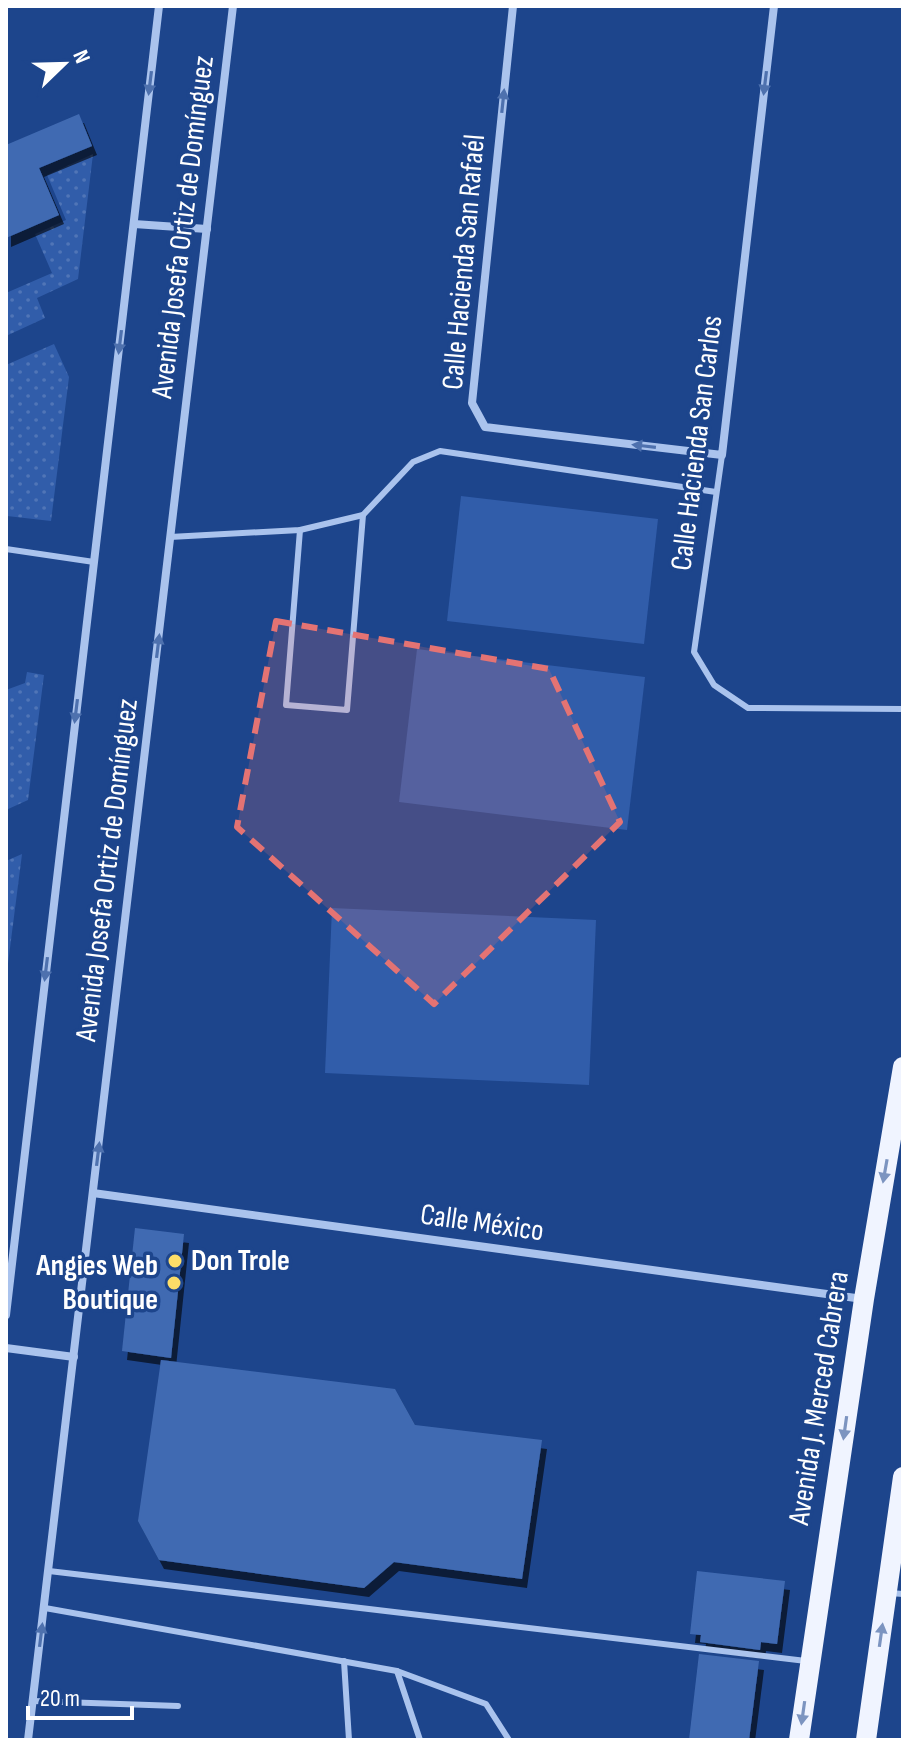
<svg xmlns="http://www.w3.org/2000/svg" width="909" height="1746" font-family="'Sofia Sans Condensed',sans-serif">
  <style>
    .grass { fill: url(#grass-dots) }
    .pitch { fill: #315daa }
    .building { fill: #416bb2; filter: url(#shadow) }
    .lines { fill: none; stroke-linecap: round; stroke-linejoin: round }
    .lane { stroke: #aac3ed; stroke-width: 6 }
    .street { stroke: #aac3ed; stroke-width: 8 }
    .primary { stroke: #f0f4ff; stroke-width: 20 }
    .oneway { fill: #4e71ae }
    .oneway2 { fill: #7c94c0 }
    .marked { fill: #e47373; fill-opacity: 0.2; stroke: #e47373; stroke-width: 6; stroke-dasharray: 16 10; stroke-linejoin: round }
    .poi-dot { fill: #fcdd68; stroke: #1d458c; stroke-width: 3 }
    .labels { text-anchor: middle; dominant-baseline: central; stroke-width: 7; stroke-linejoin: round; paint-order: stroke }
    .street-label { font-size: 30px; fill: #fff; stroke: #1d458c }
    .poi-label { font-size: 30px; font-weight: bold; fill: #fff; stroke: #1d458c; text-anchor: start }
  </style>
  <defs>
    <pattern id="grass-dots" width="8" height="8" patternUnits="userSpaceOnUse" patternTransform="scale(2)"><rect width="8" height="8" fill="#315daa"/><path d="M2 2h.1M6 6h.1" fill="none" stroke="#5075b7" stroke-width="1.8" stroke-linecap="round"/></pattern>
    <filter id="shadow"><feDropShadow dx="5" dy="9" stdDeviation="0" flood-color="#0009"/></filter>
  </defs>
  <rect width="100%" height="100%" fill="#1d458c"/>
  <!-- grass -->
  <g class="grass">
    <polygon points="93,154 78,279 37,298 45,318 6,336 6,293 52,273 35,234 66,220 47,175"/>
    <polygon points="54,344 69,377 51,521 7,516 6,365"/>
    <polygon points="27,672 44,675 28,800 6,810 6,690 25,683"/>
    <polygon points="22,854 6,979 6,861"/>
  </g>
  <!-- pitch -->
  <g class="pitch">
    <polygon points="461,496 658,519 644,644 447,621"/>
    <polygon points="417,649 645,677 627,830 399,802"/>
    <polygon points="332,908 596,920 589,1085 325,1073"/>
  </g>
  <!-- building -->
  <g class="building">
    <polygon points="79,114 92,146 39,168 59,215 6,238 6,145"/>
    <polygon points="135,1228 184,1234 171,1358 122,1351"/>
    <polygon points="161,1360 395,1389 415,1425 542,1440 522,1579 394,1562 364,1588 159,1560 138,1521"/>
    <polygon points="697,1571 785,1581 777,1644 761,1642 760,1650 700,1642 701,1635 690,1634"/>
    <polygon points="699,1654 759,1661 749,1740 689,1740"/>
  </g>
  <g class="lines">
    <!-- lane -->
    <g class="lane">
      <polyline points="722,455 694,652 714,685 748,708 903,709"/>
      <polyline points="300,530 286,705 347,710 363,515"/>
      <polyline points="170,537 300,530 363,515 413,462 440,451 716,492"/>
      <polyline points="6,549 94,562"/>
      <polyline points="49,1571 806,1661"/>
      <polyline points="890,1593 903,1594"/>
      <polyline points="45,1608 397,1671 486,1704 509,1740"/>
      <polyline points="344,1661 349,1740"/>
      <polyline points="397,1671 420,1740"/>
      <polyline points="33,1701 178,1706"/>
    </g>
    <!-- street -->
    <g class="street">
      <polyline points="513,6 472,403 485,427 722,455 774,6"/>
      <polyline points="134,224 207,229"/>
      <polyline points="93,1193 863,1299"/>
      <polyline points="6,1315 159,6"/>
      <polyline points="6,1348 74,1357"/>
      <polyline points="28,1740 233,6"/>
    </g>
    <!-- primary -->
    <g class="primary">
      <polyline points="799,1740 864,1299 903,1067"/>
      <polyline points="866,1740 903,1477"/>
    </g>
  </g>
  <!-- one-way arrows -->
  <defs><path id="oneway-solid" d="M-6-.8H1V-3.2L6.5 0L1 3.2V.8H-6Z" transform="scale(2)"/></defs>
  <g class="oneway">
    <use href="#oneway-solid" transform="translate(150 83) rotate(97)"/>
    <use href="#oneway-solid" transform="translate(765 83) rotate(97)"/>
    <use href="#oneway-solid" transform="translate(503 101) rotate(-84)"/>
    <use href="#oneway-solid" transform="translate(120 342) rotate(97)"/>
    <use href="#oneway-solid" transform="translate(644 446) rotate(-173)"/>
    <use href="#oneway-solid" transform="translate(158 646) rotate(-83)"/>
    <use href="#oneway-solid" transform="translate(76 711) rotate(97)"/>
    <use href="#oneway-solid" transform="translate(46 969) rotate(97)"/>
    <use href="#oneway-solid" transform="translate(98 1154) rotate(-83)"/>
    <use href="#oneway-solid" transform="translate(41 1635) rotate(-83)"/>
  </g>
  <g class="oneway2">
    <use href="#oneway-solid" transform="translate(885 1171) rotate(100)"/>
    <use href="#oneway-solid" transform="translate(845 1428) rotate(98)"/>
    <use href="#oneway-solid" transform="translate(881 1635) rotate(-82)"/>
    <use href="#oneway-solid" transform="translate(803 1713) rotate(98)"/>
  </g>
  <!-- marked area -->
  <path class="marked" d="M276,621L549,669L620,822L434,1004L237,827Z"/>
  <!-- markers -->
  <g class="poi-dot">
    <circle cx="175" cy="1261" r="8"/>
    <circle cx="174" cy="1283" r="8"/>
  </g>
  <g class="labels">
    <!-- street labels -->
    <g class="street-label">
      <text transform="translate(183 227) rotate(-83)">Avenida Josefa Ortiz de Domínguez</text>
      <text transform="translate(464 262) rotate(-85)">Calle Hacienda San Rafaél</text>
      <text transform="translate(697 443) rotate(-83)">Calle Hacienda San Carlos</text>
      <text transform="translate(107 870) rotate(-83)">Avenida Josefa Ortiz de Domínguez</text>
      <text transform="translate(482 1223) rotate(8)">Calle México</text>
      <text transform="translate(819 1398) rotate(-81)">Avenida J. Merced Cabrera</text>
    </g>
    <!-- poi labels -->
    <g class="poi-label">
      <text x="191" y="1261">Don Trole</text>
      <text x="158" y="1266" text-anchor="end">Angies Web<tspan x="158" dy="34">Boutique</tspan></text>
    </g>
  </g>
  <!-- border -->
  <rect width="909" height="1746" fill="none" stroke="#ffffff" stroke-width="16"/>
  <!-- north arrow -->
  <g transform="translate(64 64) rotate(67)" stroke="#1d458c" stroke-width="6" paint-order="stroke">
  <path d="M0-6L14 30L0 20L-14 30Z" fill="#ffffff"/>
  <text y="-12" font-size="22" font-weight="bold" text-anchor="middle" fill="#ffffff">N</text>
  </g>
  <!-- scale -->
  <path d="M28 1706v12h104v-12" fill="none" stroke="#ffffff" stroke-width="4"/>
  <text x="40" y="1706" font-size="24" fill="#ffffff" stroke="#1d458c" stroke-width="6" paint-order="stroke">20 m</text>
</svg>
